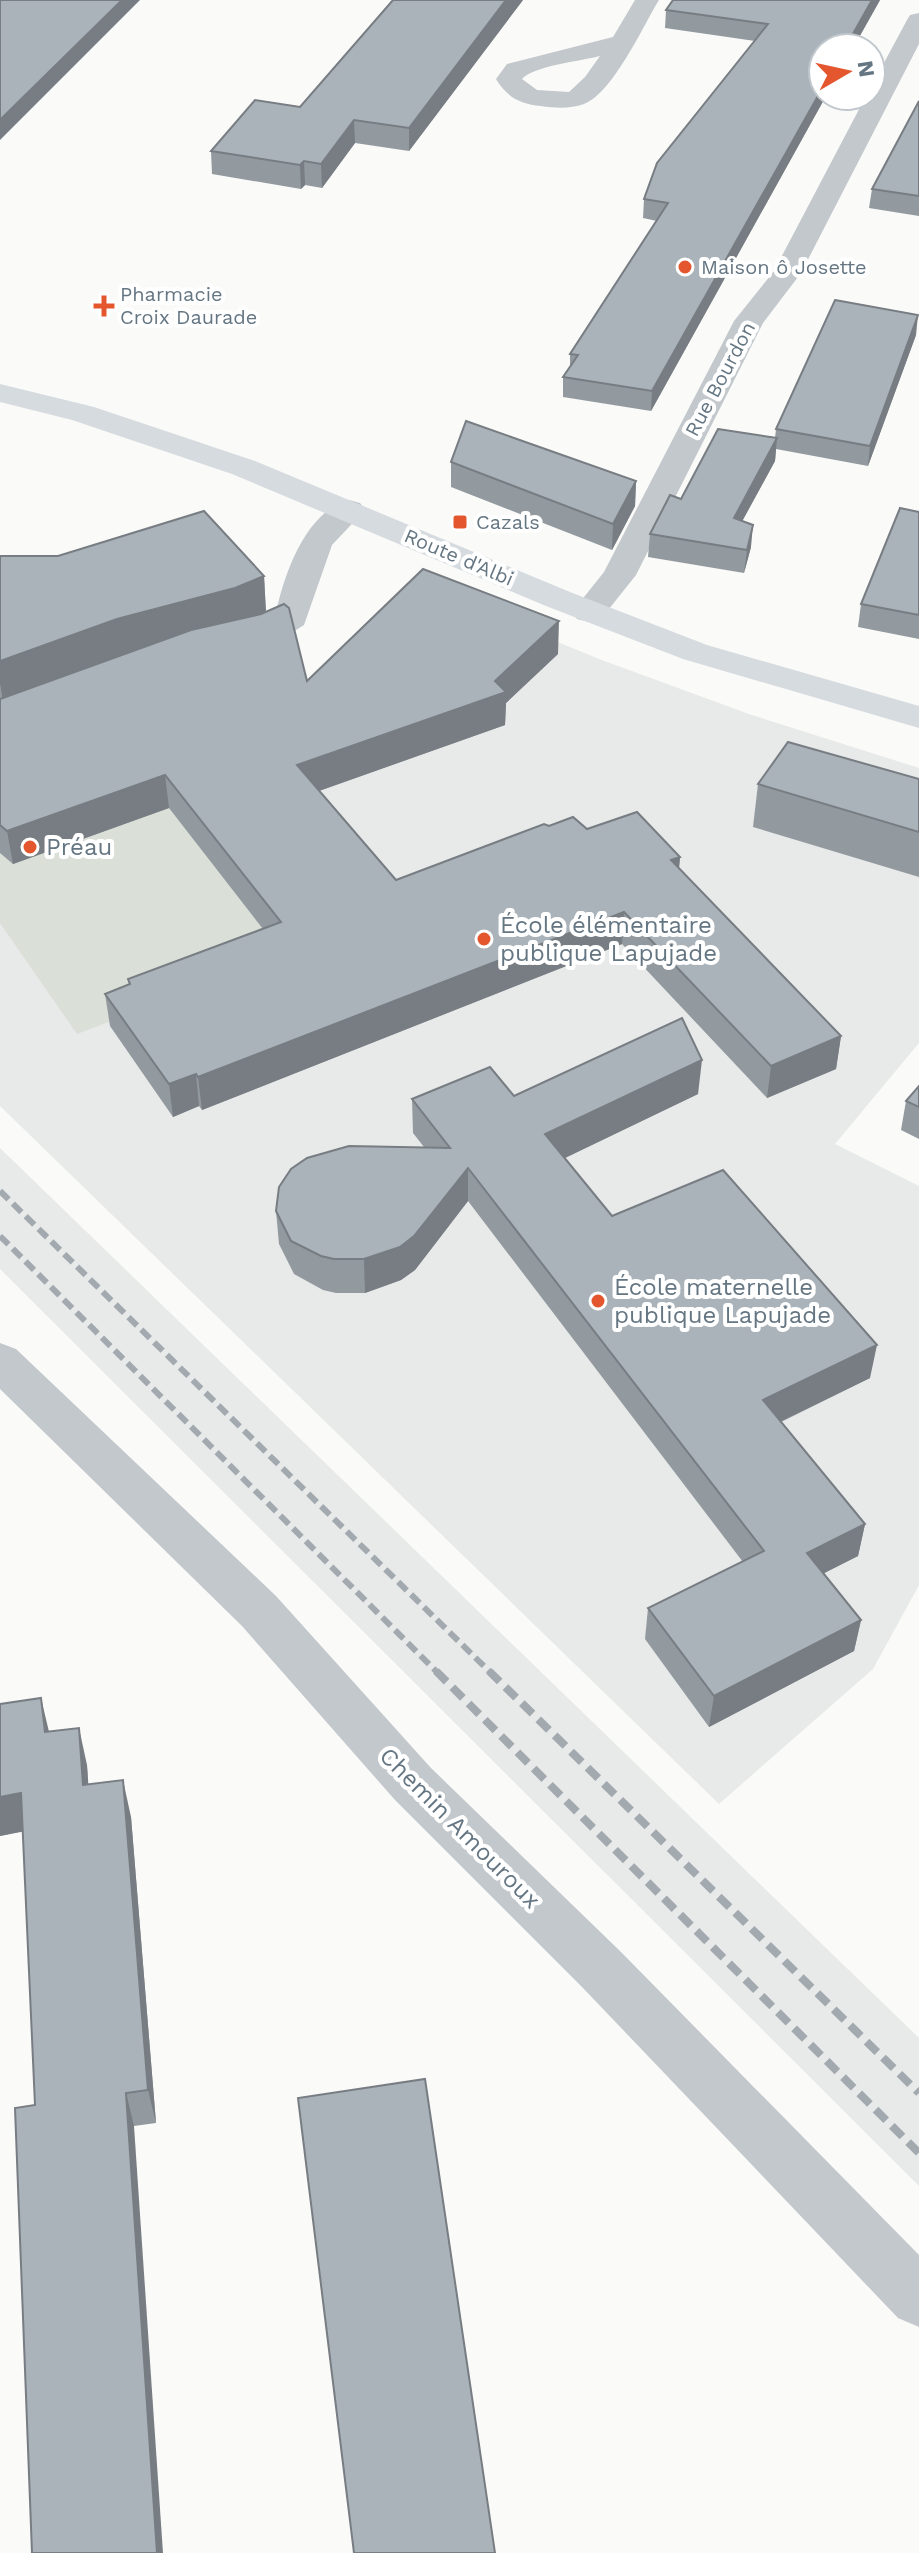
<svg xmlns="http://www.w3.org/2000/svg" width="919" height="2553" font-family="'Work Sans',sans-serif">
  <style>
    .built { fill: #e8e9e9 }
    .green { fill: #dadfd7 }
    .lines { fill: none; stroke-linecap: round; stroke-linejoin: round }
    .minor { fill: #c3c8cc; fill-rule: evenodd }
    .major { fill: #d6dbdf; fill-rule: evenodd }
    .rail-far1 { stroke: #a2aab0; stroke-width: 6; stroke-dasharray: 12 6; stroke-linecap: butt }
    .rail { stroke: #a2aab0; stroke-width: 8; stroke-dasharray: 15 8; stroke-linecap: butt }
    .wall { fill: #929a9f }
    .shaded-wall { fill: #777d82 }
    .building { fill: #aab3b9; stroke: #777d82; stroke-width: 2 }
    .poi-dot { fill: #e4572e; stroke: #fff; stroke-width: 3 }
    .labels { text-anchor: middle; dominant-baseline: central; stroke-width: 8; stroke-linejoin: round; paint-order: stroke }
    .far-poi-label { font-size: 20px; fill: #657683; stroke: #fff; text-anchor: start }
    .far-street-label { font-size: 20px; fill: #657683; stroke: #fff }
    .poi-label { font-size: 24px; fill: #657683; stroke: #fff; text-anchor: start }
    .street-label { font-size: 24px; fill: #657683; stroke: #fff }
  </style>
  <rect width="100%" height="100%" fill="#fafaf8"/>
  <!-- built -->
  <g class="built">
    <polygon points="495,616 599,659 749,714 919,768 919,1043 835,1144 919,1186 919,1585 873,1669 719,1804 0,1106 0,785"/>
    <polygon points="0,1148 919,2038 919,2186 0,1269"/>
  </g>
  <!-- green -->
  <polygon class="green" points="179,759 324,939 77,1034 0,923 0,826"/>
  <g class="lines">
    <!-- minor -->
    <g class="minor">
      <path d="M635,0H659C643,26 613,93 584,104C570,109 555,108 541,106C520,104 507,97 496,79L507,64L613,37ZM600,56L585,77L569,92L537,90L522,79C533,66 581,61 600,56Z"/>
      <polygon points="919,13 919,44 801,273 763,323 636,575 601,619 589,622 577,619 572,612 604,572 734,321 774,271 866,96 871,96 871,87 907,20 910,15"/>
      <path d="M349,500L360,503L365,510L332,545L304,625C282,639 251,655 225,648L220,641C227,630 261,622 276,613C284,574 306,511 349,500Z"/>
      <polygon points="0,1343 16,1349 276,1596 431,1768 621,1952 919,2255 919,2327 898,2318 583,1988 395,1800 242,1626 0,1389"/>
    </g>
    <!-- major -->
    <polygon class="major" points="0,384 94,407 255,461 570,592 707,645 919,706 919,728 683,659 546,606 232,474 72,420 0,402"/>
    <!-- rail-far1 -->
    <g class="rail-far1">
      <polyline points="0,1191 491,1673"/>
      <polyline points="0,1236 438,1673"/>
    </g>
    <!-- rail -->
    <g class="rail">
      <polyline points="436,1671 919,2153"/>
      <polyline points="489,1671 919,2093"/>
    </g>
  </g>
  <!-- wall -->
  <g class="wall">
    <polygon points="523,0 409,151 355,143 322,188 305,185 301,189 212,174 211,151 300,107"/>
    <polygon points="673,0 880,0 853,48 823,96 826,96 651,411 563,397 563,377 570,368 570,354 657,221 643,218 644,199 755,41 665,28 666,10"/>
    <polygon points="919,101 919,216 869,208 872,189"/>
    <polygon points="916,335 868,466 776,449 775,461 742,521 751,547 744,573 648,557 650,534 681,499 775,438 776,429"/>
    <polygon points="451,462 636,481 635,506 612,550 451,487"/>
    <polygon points="919,512 919,639 858,627 861,604"/>
    <polygon points="0,556 264,576 266,612 307,681 558,654 506,703 505,725 319,791 396,880 549,826 587,829 680,857 679,868 841,1036 836,1069 767,1098 622,944 202,1110 199,1106 173,1117 110,1026 105,994 129,984 128,979 263,929 169,808 13,864 0,853"/>
    <polygon points="919,779 919,877 753,827 758,784"/>
    <polygon points="919,1086 919,1139 901,1130 906,1101"/>
    <polygon points="698,1094 565,1158 612,1216 870,1378 781,1422 865,1524 858,1556 823,1573 861,1620 854,1651 709,1727 645,1639 648,1608 743,1562 468,1201 415,1270 401,1280 365,1293 336,1293 323,1290 294,1274 279,1244 276,1211 424,1147 413,1133 412,1099 514,1096"/>
    <polygon points="0,1704 49,1732 87,1765 88,1785 131,1817 156,2123 134,2126 35,2105 23,1831 0,1836"/>
  </g>
  <!-- shaded-wall -->
  <g class="shaded-wall">
    <polygon points="122,0 140,0 0,140 0,120"/>
    <polygon points="506,0 523,0 409,151 409,128"/>
    <polygon points="872,0 880,0 853,48 845,48"/>
    <polygon points="823,87 823,96 826,96 651,411 652,391"/>
    <polygon points="354,120 355,143 322,188 321,164"/>
    <polygon points="304,161 305,185 301,189 300,165"/>
    <polygon points="918,315 916,335 868,466 870,446"/>
    <polygon points="777,438 775,461 732,540 734,518"/>
    <polygon points="636,481 635,506 612,550 613,524"/>
    <polygon points="753,525 751,547 744,573 747,550"/>
    <polygon points="264,576 266,614 3,701 0,683 0,661 117,619"/>
    <polygon points="559,621 558,654 506,703 505,725 299,798 297,765 495,681"/>
    <polygon points="165,775 169,808 13,864 7,831"/>
    <polygon points="680,857 677,890 671,860"/>
    <polygon points="624,912 622,944 202,1110 198,1077"/>
    <polygon points="841,1036 836,1069 767,1098 771,1066"/>
    <polygon points="702,1060 698,1094 544,1168 545,1134"/>
    <polygon points="196,1074 199,1106 173,1117 169,1084"/>
    <polygon points="468,1168 468,1201 415,1270 401,1280 365,1293 364,1259"/>
    <polygon points="877,1345 870,1378 759,1432 763,1400"/>
    <polygon points="865,1524 858,1556 801,1585 807,1553"/>
    <polygon points="861,1620 854,1651 709,1727 714,1696"/>
    <polygon points="41,1698 50,1736 45,1732"/>
    <polygon points="79,1728 87,1765 91,1822 83,1785"/>
    <polygon points="123,1780 131,1817 156,2123 148,2090"/>
    <polygon points="21,1793 31,1830 0,1836 0,1797"/>
    <polygon points="126,2093 134,2126 163,2553 157,2553"/>
  </g>
  <!-- building -->
  <g class="building">
    <polygon points="0,0 122,0 0,120"/>
    <polygon points="393,0 506,0 409,128 354,120 321,164 304,161 300,165 211,151 255,100 300,107"/>
    <polygon points="673,0 872,0 845,48 823,48 823,87 652,391 563,377 578,355 570,354 668,203 644,199 657,163 768,24 666,10"/>
    <polygon points="919,101 919,196 872,189"/>
    <polygon points="835,300 918,315 870,446 776,429"/>
    <polygon points="466,421 636,481 613,524 451,462"/>
    <polygon points="718,429 777,438 734,518 753,525 747,550 650,534 670,495 681,499"/>
    <polygon points="900,508 919,512 919,615 861,604"/>
    <polygon points="204,511 264,576 235,588 117,619 0,661 0,556 58,556"/>
    <polygon points="423,569 559,621 495,681 506,692 297,765 396,880 544,824 549,826 573,817 587,829 637,812 680,857 671,860 841,1036 771,1066 624,912 198,1077 196,1074 169,1084 105,994 130,984 128,979 281,922 165,775 7,831 0,825 0,699 191,630 261,614 284,604 289,608 307,681"/>
    <polygon points="788,742 919,779 919,832 758,784"/>
    <polygon points="682,1018 702,1060 545,1134 612,1216 723,1170 877,1345 763,1400 865,1524 807,1553 861,1620 714,1696 648,1608 764,1551 468,1168 414,1236 400,1247 364,1259 334,1259 321,1256 291,1241 276,1211 279,1187 291,1169 307,1158 349,1146 450,1148 412,1099 490,1067 514,1096"/>
    <polygon points="919,1086 919,1107 906,1101"/>
    <polygon points="41,1698 45,1732 79,1728 83,1785 123,1780 148,2090 126,2093 157,2553 32,2553 15,2108 35,2105 21,1793 0,1797 0,1704"/>
    <polygon points="425,2079 495,2553 354,2553 298,2098"/>
  </g>
  <!-- markers -->
  <g class="poi-dot">
    <circle cx="685" cy="267" r="8"/>
    <path d="M100 294h8v8h8v8h-8v8h-8v-8h-8v-8h8z"/>
    <rect x="452" y="514" width="16" height="16" rx="4"/>
    <circle cx="30" cy="847" r="8"/>
    <circle cx="484" cy="939" r="8"/>
    <circle cx="598" cy="1301" r="8"/>
  </g>
  <g class="labels">
    <!-- far-poi labels -->
    <g class="far-poi-label">
      <text x="701" y="267">Maison ô Josette</text>
      <text x="120" y="294">Pharmacie<tspan x="120" dy="23">Croix Daurade</tspan></text>
      <text x="476" y="522">Cazals</text>
    </g>
    <!-- far-street labels -->
    <g class="far-street-label">
      <text transform="translate(720 379) rotate(-62)">Rue Bourdon</text>
      <text transform="translate(459 557) rotate(23)">Route d'Albi</text>
    </g>
    <!-- poi labels -->
    <g class="poi-label">
      <text x="46" y="847">Préau</text>
      <text x="500" y="925">École élémentaire<tspan x="500" dy="28">publique Lapujade</tspan></text>
      <text x="614" y="1287">École maternelle<tspan x="614" dy="28">publique Lapujade</tspan></text>
    </g>
    <!-- street labels -->
    <g class="street-label">
      <text transform="translate(460 1828) rotate(45)">Chemin Amouroux</text>
    </g>
  </g>
  <!-- north arrow -->
  <g transform="translate(847 72) rotate(81)"><circle r="38" fill="#ffffff" stroke="#c1c8cd" stroke-width="2"/>
  <path d="M0-6L14 30L0 20L-14 30Z" fill="#e4572e"/>
  <text y="-12" font-size="22" font-weight="bold" text-anchor="middle" fill="#657683">N</text>
  </g>
</svg>
